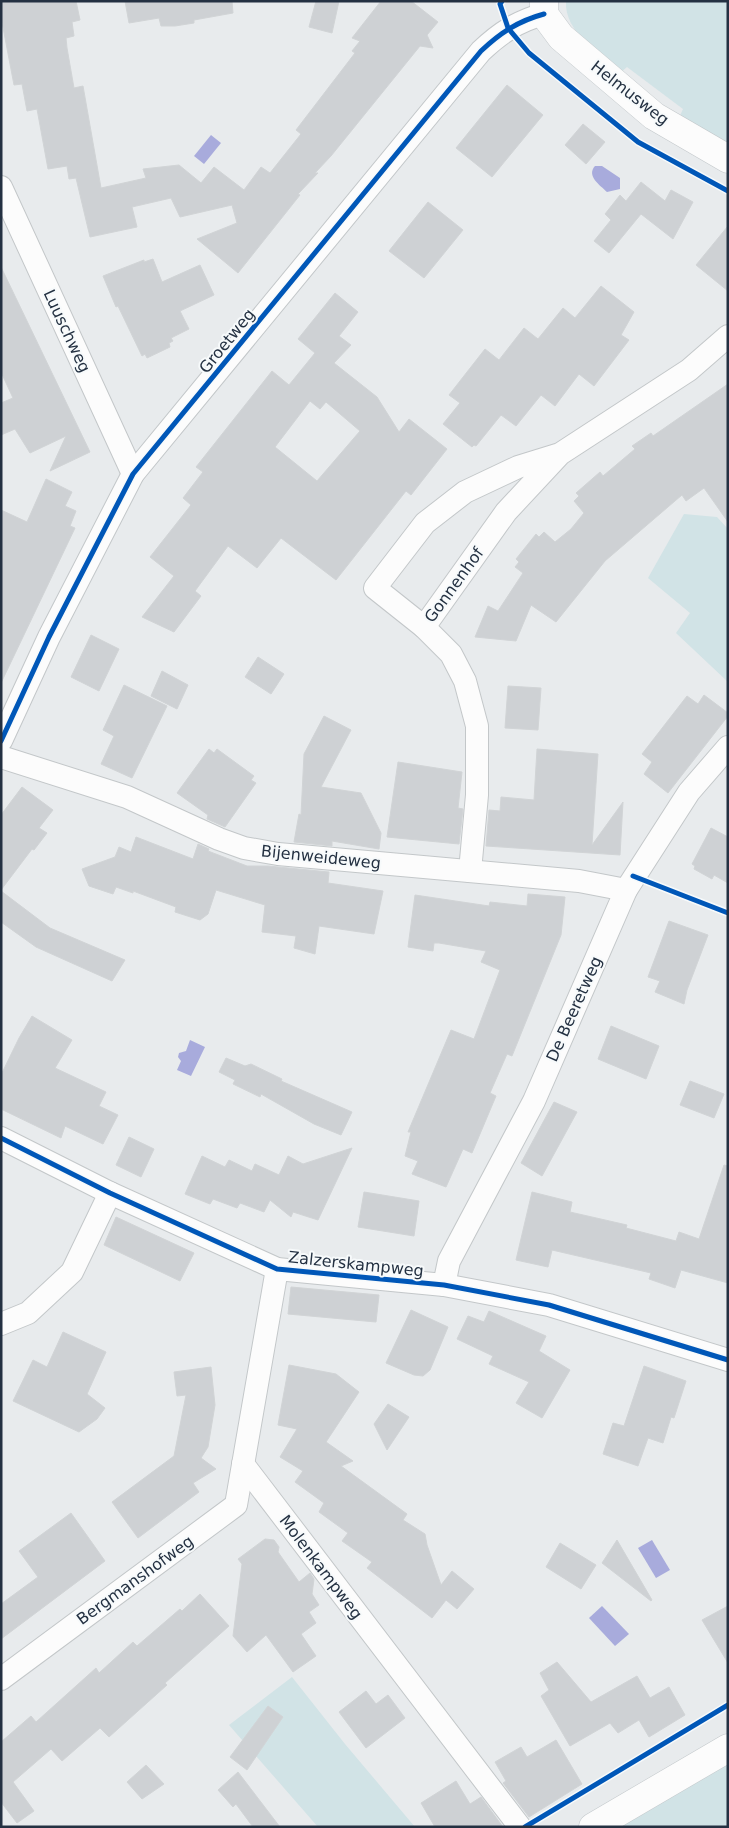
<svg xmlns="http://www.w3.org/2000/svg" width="729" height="1828" font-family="'DejaVu Sans',sans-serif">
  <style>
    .green { fill: #d1e3e6 }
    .water { fill: #a8abdc }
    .building { fill: #ced1d4; stroke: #d1d4d6; fill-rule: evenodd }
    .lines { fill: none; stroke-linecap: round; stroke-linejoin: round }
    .street-casing { stroke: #c3c7c9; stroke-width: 24 }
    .secondary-casing { stroke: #c3c8cb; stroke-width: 29 }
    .street { stroke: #fcfcfc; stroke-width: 22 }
    .secondary { stroke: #fcfcfc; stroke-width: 28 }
    .cycleway-casing { stroke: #f7fafb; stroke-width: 8 }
    .cycleway { stroke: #0057b8; stroke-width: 5 }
    .labels { text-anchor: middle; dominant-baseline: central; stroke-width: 4; stroke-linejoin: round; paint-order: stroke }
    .street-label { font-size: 16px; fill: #243142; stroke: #f7fafb }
  </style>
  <rect width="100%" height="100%" fill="#e8ebed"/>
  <!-- green -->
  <g class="green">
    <path d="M566,1H728V145L679,118L683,109L627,67L620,73C600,54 564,32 566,1Z"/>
    <polygon points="684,514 717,517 728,529 728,682 676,633 690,613 648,578"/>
    <polygon points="292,1677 345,1744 415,1827 318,1827 229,1725"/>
    <polygon points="728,1762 728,1827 617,1827"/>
  </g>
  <!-- water -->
  <g class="water">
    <polygon points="211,135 221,143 204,164 194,156"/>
    <path d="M595,166H602L620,178V189L607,192C600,185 586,176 595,166Z"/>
    <polygon points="190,1040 205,1047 191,1076 177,1070 181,1061 178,1057 179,1053 186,1051"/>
    <polygon points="652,1540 670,1570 656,1578 638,1548"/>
    <polygon points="602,1606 629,1634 615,1646 589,1618"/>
  </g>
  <!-- building -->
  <g class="building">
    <polygon points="1,1 76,1 80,20 72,22 74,36 66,38 67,48 74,88 83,86 101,188 146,178 143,169 179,165 201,183 214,167 244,190 261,167 270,173 301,134 296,130 355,53 352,51 360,41 352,38 381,1 411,1 438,22 427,35 433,48 420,46 331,156 315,173 318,173 298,194 300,195 238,273 197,239 237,223 232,205 180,217 171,198 132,207 137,227 90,237 76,178 69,179 67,166 48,169 37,109 27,111 22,84 14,85 1,17"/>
    <polygon points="125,1 232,1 233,13 194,20 194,23 175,26 161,26 159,18 129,23"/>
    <polygon points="316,1 339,1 332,33 309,27"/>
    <polygon points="507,85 543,115 492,177 456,148"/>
    <polygon points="583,124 605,142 586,164 565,145"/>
    <polygon points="641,182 665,201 671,190 693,202 673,239 641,214 609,253 594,241 611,220 605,214 620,195 626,201"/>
    <polygon points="428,202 463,230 424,278 389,251"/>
    <polygon points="728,226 728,291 696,265"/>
    <polygon points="153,259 162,282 200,265 214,295 180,311 189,329 171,338 173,341 169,343 170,347 147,358 145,354 142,356 118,306 116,307 103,276 144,260 144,262"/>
    <polygon points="1,267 90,452 50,471 66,436 30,453 15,429 1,435 1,403 13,398 1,372"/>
    <polygon points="601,286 634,312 621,335 629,340 594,386 579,374 555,406 541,395 516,426 501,415 476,446 474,445 472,447 443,424 460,403 449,395 485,349 499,360 524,328 538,339 563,308 575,318"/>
    <path d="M335,293L358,312L339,336L351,345L334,363L377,397L399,432L409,419L447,449L411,495L406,491L336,580L281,538L257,568L228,546L195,591L201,596L174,632L142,617L174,576L150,557L191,505L183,498L203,472L196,467L272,371L289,385L315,353L298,339ZM310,401L320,409L326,402L360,431L317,481L275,447Z"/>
    <polygon points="728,384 728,522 704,488 686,501 682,495 605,561 556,622 531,605 516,641 475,637 488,606 498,611 523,573 515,567 519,562 516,559 536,534 539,537 544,532 555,542 571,529 584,513 574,501 579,496 576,493 600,472 603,476 635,449 632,446 651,433 653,436"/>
    <polygon points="46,479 72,492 65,506 76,511 70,526 75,528 1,683 1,510 27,522"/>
    <polygon points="91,635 119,649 99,691 71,677"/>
    <polygon points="258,657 284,674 271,694 245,677"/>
    <polygon points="162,671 188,685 177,709 151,696"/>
    <polygon points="124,685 167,706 132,778 101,764 114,736 103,730"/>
    <polygon points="508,686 541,688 538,730 505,728"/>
    <polygon points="704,695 728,713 728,716 668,793 644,774 652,762 642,754 687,696 698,704"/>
    <polygon points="324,716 351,730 321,787 361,793 381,833 379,849 332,841 332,846 294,842 299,814 301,815 304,754"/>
    <polygon points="209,749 214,753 217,749 254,776 251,780 256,783 225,827 207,819 208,815 177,793"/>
    <polygon points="537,749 598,754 592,845 623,802 620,855 486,846 489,810 500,811 501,797 534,800"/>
    <polygon points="398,762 462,772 458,808 463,809 459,844 387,837"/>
    <polygon points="22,787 53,810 39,828 47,833 34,850 32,849 1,890 1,815"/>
    <polygon points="711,828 728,837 728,883 714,875 712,879 694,869 695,866 692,864"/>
    <polygon points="136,837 193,859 198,844 209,849 208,851 247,866 268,866 329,872 328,883 383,891 374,934 319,926 315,954 294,948 296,936 262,932 265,905 216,890 208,914 200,920 175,912 176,907 133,891 133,893 116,887 113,894 89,886 82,869 115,857 119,847 131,852"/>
    <polygon points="1,891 50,928 125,960 112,981 36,947 1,922"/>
    <polygon points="528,894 565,897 561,935 512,1056 507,1054 490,1093 496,1096 472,1153 463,1149 446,1187 412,1174 418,1161 405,1156 411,1132 408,1132 451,1030 474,1039 500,970 481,962 486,951 439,943 434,943 433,951 408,947 415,895 489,906 490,902 527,906"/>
    <polygon points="669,921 708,935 687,990 684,1004 655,992 660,981 648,977"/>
    <polygon points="32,1016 72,1040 55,1068 106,1092 99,1106 118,1115 103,1144 65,1126 61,1138 1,1109 1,1075 19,1038"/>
    <polygon points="611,1026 659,1046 646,1079 598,1059"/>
    <polygon points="226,1058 245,1066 251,1064 282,1079 281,1081 352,1112 341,1135 314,1124 261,1094 260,1097 233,1084 235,1080 219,1072"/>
    <polygon points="690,1081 724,1094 714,1118 680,1105"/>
    <polygon points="554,1102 577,1112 542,1176 521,1163"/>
    <polygon points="129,1137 154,1149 141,1177 116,1165"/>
    <polygon points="352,1148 318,1220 293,1212 291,1217 270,1200 264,1212 240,1203 237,1208 213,1199 210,1204 185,1194 202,1156 225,1167 229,1160 252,1171 255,1164 279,1175 288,1156 303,1164"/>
    <polygon points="724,1165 728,1166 728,1283 681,1270 675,1288 649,1279 651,1273 552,1250 548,1267 516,1260 532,1192 572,1202 570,1212 627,1225 626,1228 676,1241 679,1232 699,1239"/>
    <polygon points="364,1192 419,1201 414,1236 358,1227"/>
    <polygon points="116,1217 194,1253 180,1281 104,1245"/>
    <polygon points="291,1287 379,1295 376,1322 288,1314"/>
    <polygon points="411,1310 448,1327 430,1370 423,1376 414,1375 386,1363"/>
    <polygon points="489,1311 546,1336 539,1351 570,1370 542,1418 516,1403 529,1382 489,1364 493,1356 457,1339 468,1316 484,1322"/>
    <polygon points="63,1332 106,1352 87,1394 105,1408 97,1419 79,1432 13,1401 33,1360 47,1367"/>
    <polygon points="289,1365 336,1374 359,1392 326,1442 353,1461 341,1466 407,1514 403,1520 425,1534 427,1545 441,1585 452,1571 474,1589 457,1609 446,1600 432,1618 367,1568 372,1562 342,1541 348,1533 319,1512 324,1503 295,1482 303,1471 280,1457 297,1429 278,1425"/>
    <polygon points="644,1366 686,1381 674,1418 671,1417 663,1443 648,1438 638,1466 603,1454 613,1423 624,1426"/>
    <polygon points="211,1367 215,1405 208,1447 201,1458 216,1469 193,1483 199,1492 138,1538 112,1502 174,1456 186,1395 177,1396 174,1372"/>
    <polygon points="388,1404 409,1417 387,1450 374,1424"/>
    <polygon points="71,1513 105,1561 1,1639 1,1604 38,1577 19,1551"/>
    <polygon points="265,1539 274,1540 279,1547 278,1552 299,1582 310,1573 314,1579 312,1594 319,1605 309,1612 316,1623 301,1634 316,1656 293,1672 266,1635 247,1652 233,1636 242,1564 238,1559"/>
    <polygon points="617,1540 652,1600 651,1601 602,1563"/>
    <polygon points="560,1543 596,1565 581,1589 546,1567"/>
    <polygon points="200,1594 229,1626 165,1683 167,1685 109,1737 100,1728 62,1761 51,1749 13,1782 34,1811 17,1823 1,1802 1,1742 31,1716 36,1722 96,1668 99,1673 133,1642 137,1646 180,1609 182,1611"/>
    <polygon points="728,1606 728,1663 702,1620"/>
    <polygon points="557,1662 591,1702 637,1676 650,1698 669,1687 685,1715 649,1737 639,1720 618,1733 610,1723 570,1746 541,1696 549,1690 540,1673"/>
    <polygon points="366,1691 376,1704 388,1695 405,1718 366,1748 339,1712"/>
    <polygon points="268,1706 283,1717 247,1770 230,1757"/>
    <polygon points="556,1740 582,1784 529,1817 503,1783 506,1781 495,1762 521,1747 527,1757"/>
    <polygon points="146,1765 164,1784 142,1799 127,1782"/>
    <polygon points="238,1772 280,1827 253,1827 236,1804 233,1807 218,1790"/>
    <polygon points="456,1781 470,1804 481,1797 503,1827 435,1827 421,1803"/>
  </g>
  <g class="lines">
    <!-- street casing -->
    <g class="street-casing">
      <g id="street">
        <polyline points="1,187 133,474"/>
        <polyline points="560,454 518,467 465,492 425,523 375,588 424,627 506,512 560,454 689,370 728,336"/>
        <polyline points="424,627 451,654 465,681 477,726 477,795 470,871"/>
        <path d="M1,741L49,637L133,474L481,51C500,33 518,21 544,14"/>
        <polyline points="1,757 127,797 219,839 244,848 278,854 579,881 626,890"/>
        <polyline points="1,1138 110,1193 277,1269 444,1285 549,1305 728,1360"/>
        <polyline points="444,1285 449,1261 534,1101 626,890 689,792 728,747"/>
        <polyline points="1,1324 28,1313 72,1272 110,1193"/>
        <polyline points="243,1464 520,1827"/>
        <polyline points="1,1679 236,1505 277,1269"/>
      </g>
    </g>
    <!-- secondary casing -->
    <g class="secondary-casing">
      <g id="secondary">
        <polyline points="544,1 544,14 561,37 654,116 728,159"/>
        <polyline points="593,1827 728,1748"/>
      </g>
    </g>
    <!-- street -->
    <use href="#street" class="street"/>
    <!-- secondary -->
    <use href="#secondary" class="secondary"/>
    <!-- cycleway casing -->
    <g class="cycleway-casing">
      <g id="cycleway">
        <polyline points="502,1 500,4 508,28 529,53 638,142 728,191"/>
        <path d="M1,741L49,637L133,474L481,51C500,33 518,21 544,14"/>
        <polyline points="633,876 728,913"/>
        <polyline points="1,1138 110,1193 277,1269 444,1285 549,1305 728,1360"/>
        <polyline points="525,1827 728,1705"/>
      </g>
    </g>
    <!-- cycleway -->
    <use href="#cycleway" class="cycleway"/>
  </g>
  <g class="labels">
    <!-- street labels -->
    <g class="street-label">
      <text transform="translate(630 93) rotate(38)">Helmusweg</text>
      <text transform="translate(67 331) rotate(65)">Luuschweg</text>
      <text transform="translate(227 341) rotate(-51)">Groetweg</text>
      <text transform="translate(454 585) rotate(-54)">Gonnenhof</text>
      <text transform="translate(321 857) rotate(6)">Bijenweideweg</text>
      <text transform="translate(574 1009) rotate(-66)">De Beeretweg</text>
      <text transform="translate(356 1264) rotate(6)">Zalzerskampweg</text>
      <text transform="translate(321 1567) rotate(53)">Molenkampweg</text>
      <text transform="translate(135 1580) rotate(-36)">Bergmanshofweg</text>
    </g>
  </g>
  <!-- border -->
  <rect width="729" height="1828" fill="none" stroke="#243142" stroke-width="5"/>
</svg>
